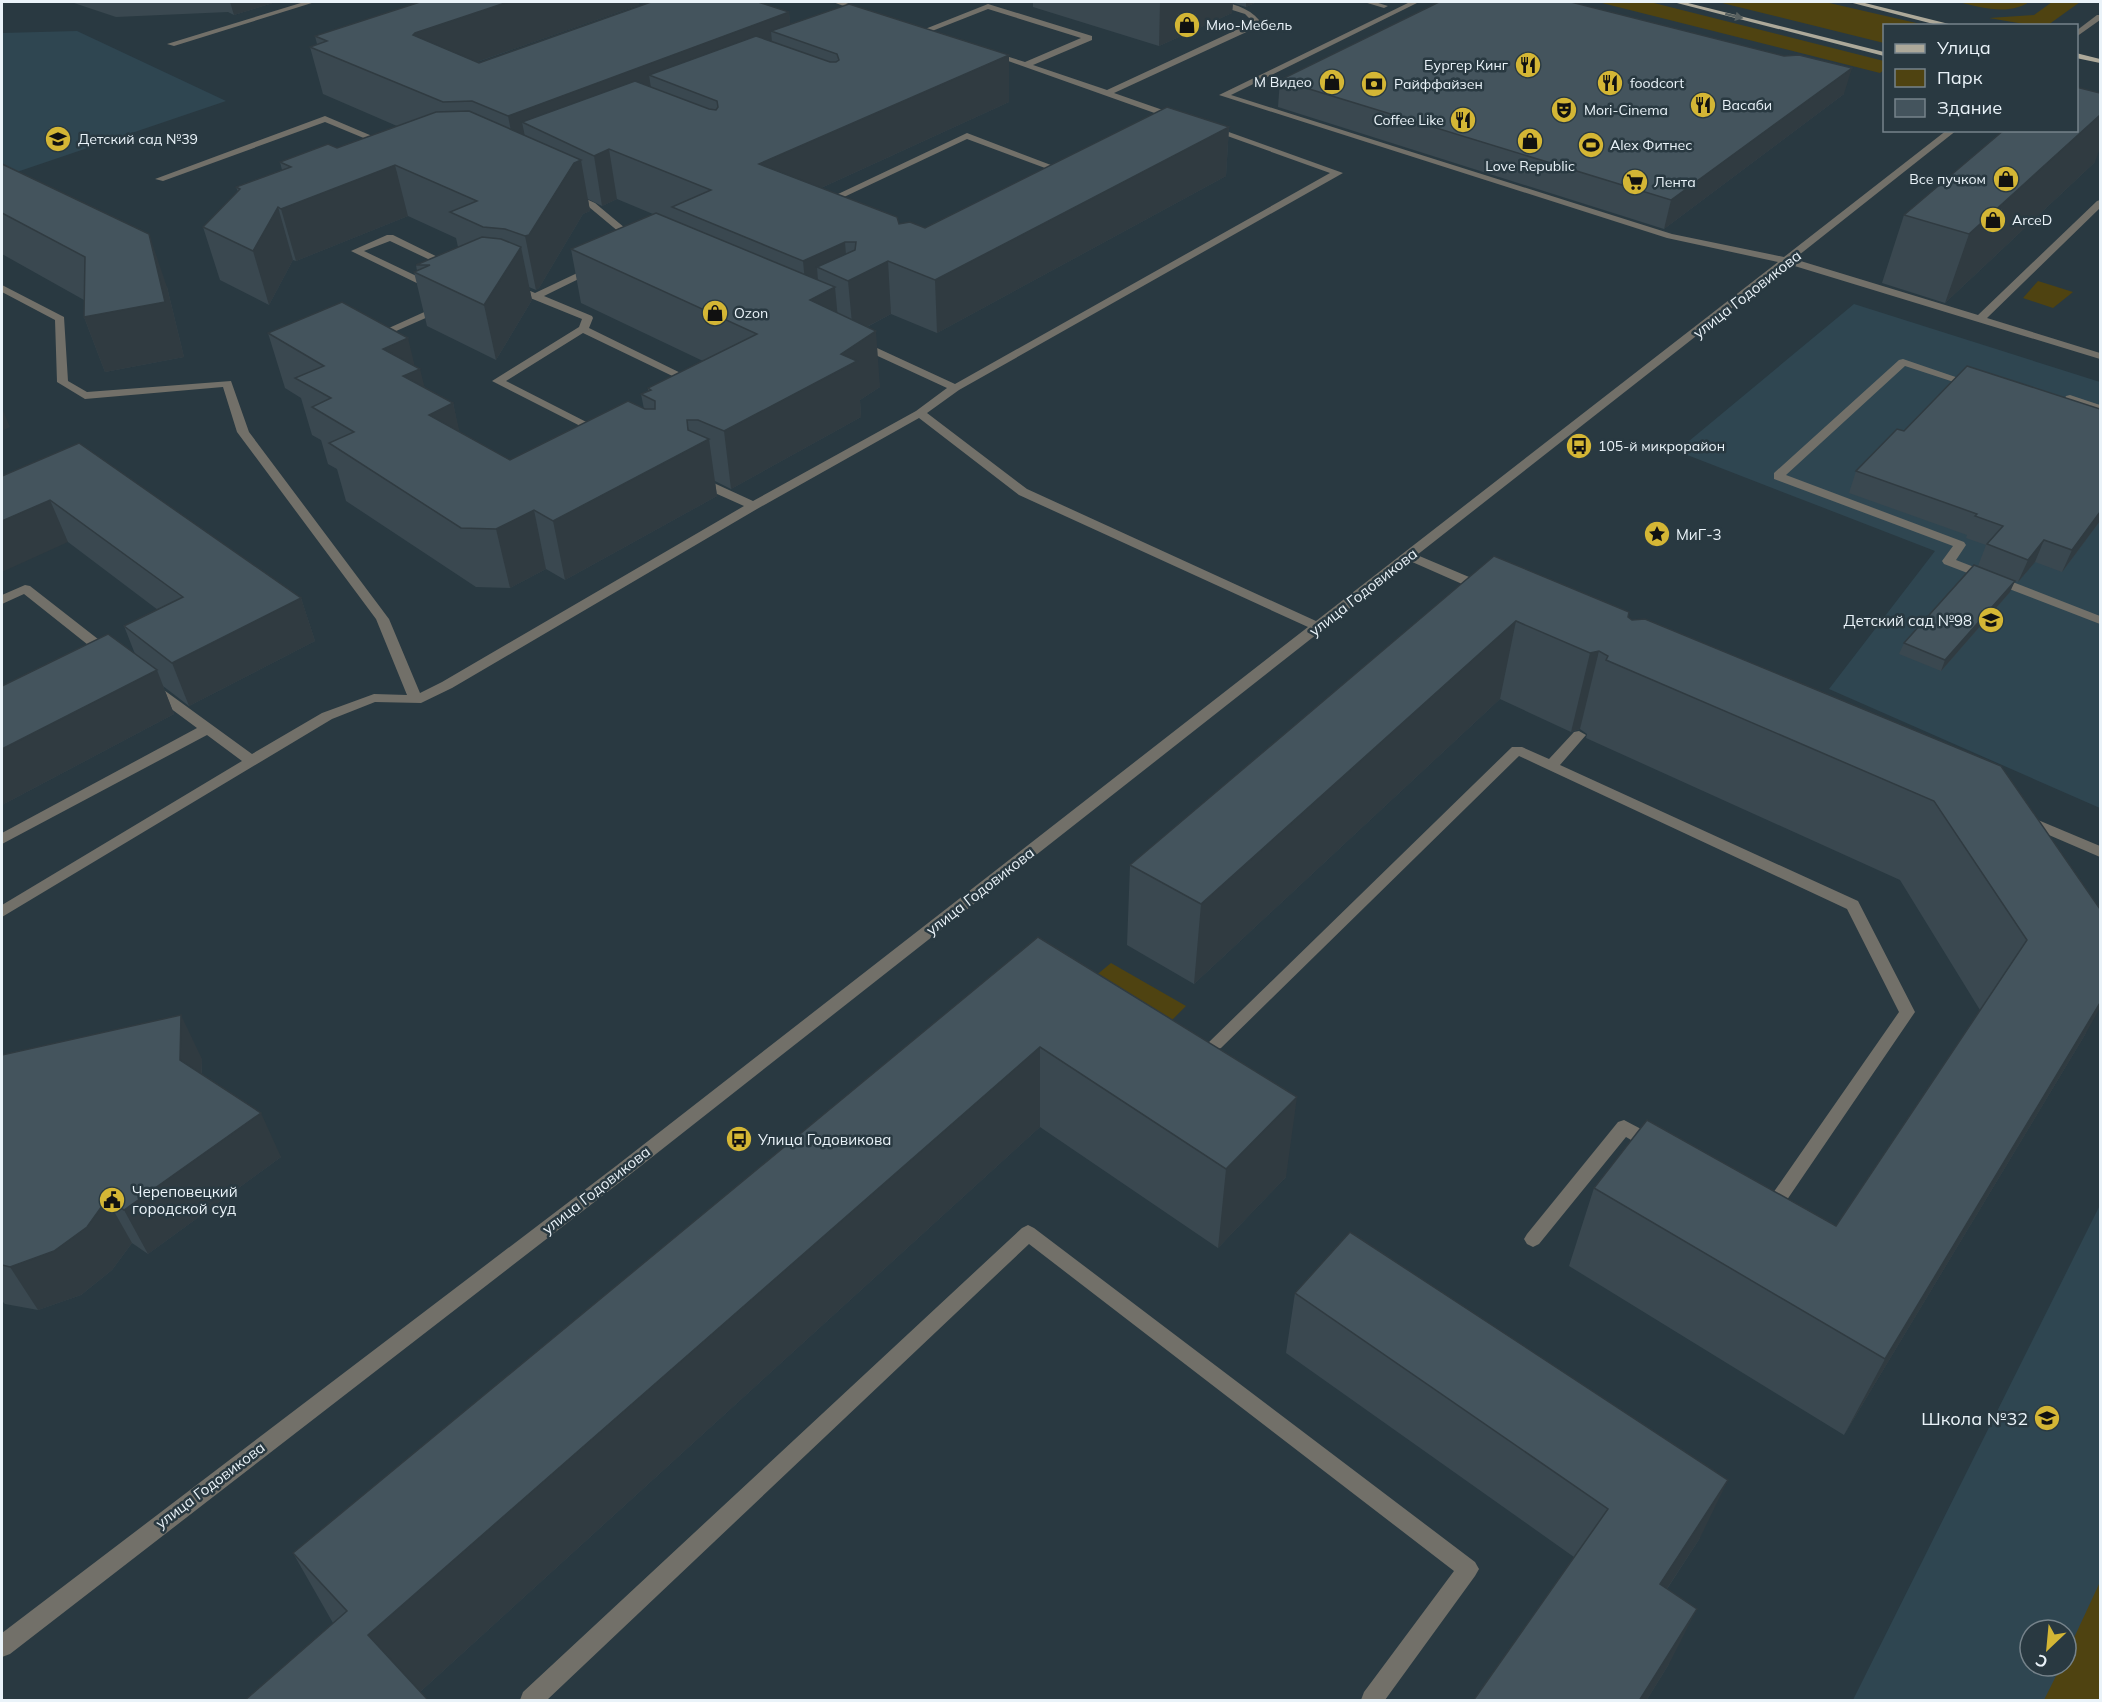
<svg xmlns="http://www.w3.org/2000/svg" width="2102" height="1702" font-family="Mulish,sans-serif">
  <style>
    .built { fill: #2f4651; fill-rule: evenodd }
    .green { fill: #4f4311 }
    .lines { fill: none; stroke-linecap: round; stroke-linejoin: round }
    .minor { fill: #727069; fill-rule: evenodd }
    .major { fill: #ada99a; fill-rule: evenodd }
    .wall { fill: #3a4850 }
    .shaded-wall { fill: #303b41 }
    .building { fill: #44545d; stroke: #303b41; stroke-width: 1.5 }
    .oneway { fill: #576060 }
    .labels { text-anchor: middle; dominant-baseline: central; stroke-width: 5; stroke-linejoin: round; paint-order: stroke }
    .far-poi-label { font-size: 14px; fill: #eaf3f9; stroke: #293941; text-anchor: start }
    .street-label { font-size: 15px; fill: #eaf3f9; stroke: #293941 }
    .poi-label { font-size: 15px; fill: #eaf3f9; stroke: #293941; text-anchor: start }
    .near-poi-label { font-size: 18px; fill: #eaf3f9; stroke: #293941; text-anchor: end }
  </style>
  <rect width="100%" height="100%" fill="#293941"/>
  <!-- built -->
  <g class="built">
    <polygon points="77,31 226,101 2,177 2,33"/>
    <polygon points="1854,304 2100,382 2100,808 1829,689 1935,551 1677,451"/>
    <path d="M2100,1205V1700H1853ZM2030,1630H2066V1666H2030Z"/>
  </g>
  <!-- green -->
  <g class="green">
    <polygon points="1598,2 1650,2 1884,61 1884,70 1880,73"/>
    <polygon points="1718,2 1825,2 1925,25 1884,26 1884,43"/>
    <path d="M1958,2H2029C2008,16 1981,7 1958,2Z"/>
    <polygon points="2052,2 2080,2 2048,25 2030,25 1989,18 2034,15"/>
    <polygon points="2038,281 2073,292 2053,308 2023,298"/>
    <polygon points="1111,963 1186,1006 1143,1049 1064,1002"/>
    <polygon points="2100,1582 2100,1700 2044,1700 2061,1666 2066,1666 2066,1655"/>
  </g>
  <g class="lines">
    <!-- minor -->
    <g class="minor">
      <polygon points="304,2 315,2 174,46 167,44"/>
      <polygon points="833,2 843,2 869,11 862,13"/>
      <path d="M1207,2C1224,0 1248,6 1259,20L1253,29L1114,93L1180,116V120L1177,121L986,53L990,51L1025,62L1081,38L988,9L927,33L920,31L988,4L1092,36V40L1033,65L1107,90L1247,25L1251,20L1245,14Z"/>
      <polygon points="1364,2 1375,2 1388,6 1384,8"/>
      <polygon points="1410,2 1419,2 1231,95 1672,234 1784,257 1947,130 1957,130 1794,259 1978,315 2097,201 2100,200 2100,208 1987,318 2100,353 2100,359 1788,264 1417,555 1488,585 1489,588 1488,591 1478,591 1410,561 628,1176 10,1654 2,1657 2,1633 616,1166 1308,627 1019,495 919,418 757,509 452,688 421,703 375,702 332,719 2,917 2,905 242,761 207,735 2,844 2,833 197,728 147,691 145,688 147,685 157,685 252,754 322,713 374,694 407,695 376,619 237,432 223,387 85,399 57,382 55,320 2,292 2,285 64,317 68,381 87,392 231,381 249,432 389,619 420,693 442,682 744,506 697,485 697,479 705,479 753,501 916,411 947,388 856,346 856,342 864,342 955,384 1330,173 1205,128 1212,126 1343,173 959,390 927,413 1027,489 1316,621 1778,262 1667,238 1219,95"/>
      <polygon points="2097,15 2100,15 2100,20 2076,37 2076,31"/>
      <polygon points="325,116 391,144 383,146 325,122 163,181 155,179"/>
      <polygon points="967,133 1072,173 1064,175 967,139 827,205 819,203"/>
      <polygon points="571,192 595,203 637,238 637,242 631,242 589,207 568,197 566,195"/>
      <polygon points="387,235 393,235 456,266 447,268 390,241 364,251 429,282 437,282 437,286 429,289 351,251"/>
      <polygon points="590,267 599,269 544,296 592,316 593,318 589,328 699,382 693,385 689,384 583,333 506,381 604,431 606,433 600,436 492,381 579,327 582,319 508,289 508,285 516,285 535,293"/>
      <polygon points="442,304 446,305 446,309 378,339 370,339 369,337"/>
      <polygon points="1903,359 1979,385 1973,388 1969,387 1905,366 1786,475 1964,542 1966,545 1956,560 2100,616 2100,624 1944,564 1942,561 1953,546 1774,479 1774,473 1899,360"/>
      <polygon points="2070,395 2100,405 2100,412 2073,403 2067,416 2055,415 2055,411 2059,410 2066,396"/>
      <polygon points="25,585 30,586 112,650 114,653 112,656 102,656 24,594 2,604 2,595"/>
      <polygon points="1579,731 1586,735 1560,765 1858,901 1915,1012 1776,1216 1770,1218 1764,1216 1761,1211 1764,1206 1899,1012 1847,909 1519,756 1221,1048 1215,1050 1209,1048 1207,1044 1512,747 1522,747 1549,759 1574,732"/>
      <polygon points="2026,815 2100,846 2100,857 2021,823 2019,820"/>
      <path d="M1624,1120L1660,1139L1663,1144L1660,1149C1648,1153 1637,1143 1626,1137L1539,1244L1533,1247L1527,1244L1524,1239L1527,1234L1618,1122Z"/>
      <polygon points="1028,1225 1034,1228 1475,1562 1479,1569 1475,1576 1385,1700 1361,1700 1364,1692 1454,1571 1029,1244 547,1700 520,1700 523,1692 1022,1228"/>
    </g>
    <!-- major -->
    <g class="major">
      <polygon points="1673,2 1684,2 1884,52 1884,56"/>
      <polygon points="1849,2 1861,2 1957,26 1941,26"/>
      <polygon points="2076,53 2100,59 2100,63 2076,58"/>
    </g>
  </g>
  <!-- wall -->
  <g class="wall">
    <polygon points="71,2 276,2 234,15 228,12 116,17"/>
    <polygon points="1033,2 1257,2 1246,7 1233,3 1232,13 1159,46 1033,7"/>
    <polygon points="639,5 477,62 479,63 789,12 790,24 1009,102 821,188 899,224 925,228 1229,127 1226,176 937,333 891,314 867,327 880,387 860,400 861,417 731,489 715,481 717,496 565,580 546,569 510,588 476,587 346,501 337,469 328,464 321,440 312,435 301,398 285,388 268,333 415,366 425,388 453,403 459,432 510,460 644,409 641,394 648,391 648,388 703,361 581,303 571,249 653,214 617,199 602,206 588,199 590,211 583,214 539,288 536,290 529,287 532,300 496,360 427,326 414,272 417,271 416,265 458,247 456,238 408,216 296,261 293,260 269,305 220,280 203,227 238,192 236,187 282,170 280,162 337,148 397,126 323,94 310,47 317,44 315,36"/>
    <polygon points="1280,80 1844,94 1664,229 1278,107"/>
    <polygon points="2095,162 1945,303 1882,283 1904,215"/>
    <polygon points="2,164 167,287 184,357 105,372 84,317 84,300 2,254"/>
    <polygon points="1856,471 2100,521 2062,572 2035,562 2018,582 1978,566 1986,545 1966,538 1967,535 1849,493"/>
    <polygon points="2,476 301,598 315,641 189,706 163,686 174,714 2,805 2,686 135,654 124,626 158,610 68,542"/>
    <polygon points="1494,556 1628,617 1632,620 2001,766 2086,1033 1844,1435 1569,1266 1594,1188 1836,1226 1980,1010 1900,880 1586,738 1587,734 1580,729 1571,732 1500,699 1194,984 1127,945 1130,865"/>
    <polygon points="2010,592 1941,671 1899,654 1904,643"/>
    <polygon points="1038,937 1286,1177 1218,1248 1040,1127 420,1692 333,1623 293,1553"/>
    <polygon points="2,1055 202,1059 202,1074 281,1157 148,1254 132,1243 112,1270 81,1295 38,1310 5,1304 2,1301"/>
    <polygon points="1295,1293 1700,1538 1667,1589 1669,1664 1646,1701 1473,1701 1574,1557 1286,1353"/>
  </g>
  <!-- shaded-wall -->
  <g class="shaded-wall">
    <polygon points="230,2 276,2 234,15"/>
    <polygon points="508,2 639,2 639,5 425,80 413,35 415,33"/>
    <polygon points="1160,2 1233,2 1232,13 1159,46"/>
    <polygon points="1246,2 1257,2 1246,7"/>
    <polygon points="789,12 792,38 771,31 774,66 649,75 655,113 522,122 530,161 518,166 508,116"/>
    <polygon points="1009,55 1009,102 764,214 759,164"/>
    <polygon points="1852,68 1844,94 1664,229 1671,200"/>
    <polygon points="2100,115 2100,148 2095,162 1945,303 1969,234"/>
    <polygon points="1229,127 1226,176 937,333 935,280"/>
    <polygon points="609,149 617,199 602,206 594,156"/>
    <polygon points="581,160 590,211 583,214 539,288 536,290 525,236 574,163"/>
    <polygon points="395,165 408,216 296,261 281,209"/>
    <polygon points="278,207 293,260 269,305 253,251"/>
    <polygon points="149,234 167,287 184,357 105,372 84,317"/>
    <polygon points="845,242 848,281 817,267 819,295 835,287 840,341 808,314 803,261"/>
    <polygon points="521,247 532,300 496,360 484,305"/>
    <polygon points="888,261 891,314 853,334 848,281"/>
    <polygon points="876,331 880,387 860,400 861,417 731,489 724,431"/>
    <polygon points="408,338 416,371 420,369 431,413 453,403 466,460 398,405 383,349"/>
    <polygon points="2,408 10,427 2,431"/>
    <polygon points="687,420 691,448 709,439 717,496 565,580 553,521 688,430"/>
    <polygon points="50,500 68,542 2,572 2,521"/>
    <polygon points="534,510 546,569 510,588 496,529"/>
    <polygon points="2100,512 2100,521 2062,572 2072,550"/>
    <polygon points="2044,540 2035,562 2018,582 2028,560"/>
    <polygon points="2015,581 2010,592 1941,671 1945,660"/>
    <polygon points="301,598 315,641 189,706 172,663"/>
    <polygon points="1516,621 1500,699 1194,984 1201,904"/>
    <polygon points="1599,651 1580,729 1571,732 1590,653"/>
    <polygon points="157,670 174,714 2,805 2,749"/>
    <polygon points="2100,1003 2100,1008 2086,1033 1844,1435 1885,1359"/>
    <polygon points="181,1015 202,1059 201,1104 180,1060"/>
    <polygon points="1040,1047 1040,1127 410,1701 368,1635"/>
    <polygon points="1297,1097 1286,1177 1218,1248 1226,1169"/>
    <polygon points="261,1113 281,1157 148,1254 124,1210"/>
    <polygon points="107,1199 132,1243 112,1270 81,1295 38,1310 10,1267"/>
    <polygon points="1728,1480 1700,1538 1634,1639 1660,1584"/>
    <polygon points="1697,1609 1669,1664 1646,1701 1639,1701"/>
  </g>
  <!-- building -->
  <g class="building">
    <polygon points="420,2 508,2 415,33 413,35 479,63 651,2 758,2 789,12 508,116 472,101 443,102 310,47 327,41 315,36"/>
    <polygon points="1439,2 1571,2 1784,56 1799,55 1852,68 1671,200 1280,80"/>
    <polygon points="849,4 1009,55 759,164 897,217 899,224 910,222 925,228 1167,107 1229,127 935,280 888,261 848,281 817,267 855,250 856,242 845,242 803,261 672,207 711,190 609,149 594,156 522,122 635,81 709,109 716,110 718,107 717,101 649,75 756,36 830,62 836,62 839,60 837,54 771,31"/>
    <polygon points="2076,87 2100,93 2100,115 1969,234 1904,215 2004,130 2076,130"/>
    <polygon points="469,111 581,160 574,163 529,235 525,236 505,229 483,227 450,212 477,201 395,165 281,209 278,207 253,251 203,227 240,189 236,187 291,167 280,162 328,144 337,148 436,112"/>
    <polygon points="2,164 149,234 165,302 84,317 85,257 2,213"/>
    <polygon points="656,213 835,287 810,300 876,331 841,354 857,361 724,431 698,420 687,420 688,430 709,439 553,521 534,510 496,529 461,528 329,443 354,432 312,407 331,398 295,378 324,366 268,333 342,302 408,338 383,349 420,369 403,376 453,403 429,415 510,460 628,401 645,409 655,409 655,401 641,394 651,390 648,388 757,334 571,249"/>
    <polygon points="482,237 501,239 521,247 484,305 414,272 430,265 416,265"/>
    <polygon points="1967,366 2100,409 2100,512 2072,550 2044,540 2028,560 1987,544 2003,526 1975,516 1977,514 1856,471 1897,429 1904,431"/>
    <polygon points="79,443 301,598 172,663 124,626 183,597 50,500 2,521 2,476"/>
    <polygon points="1494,556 1629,612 1628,617 1632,620 1645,619 2001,766 2100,909 2100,1003 1885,1359 1594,1188 1647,1120 1836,1226 2027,940 1934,801 1606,660 1608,656 1599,651 1590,653 1516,621 1201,904 1130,865"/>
    <polygon points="1974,565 2015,581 1945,660 1904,643"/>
    <polygon points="108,634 157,670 2,749 2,686"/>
    <polygon points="1038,937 1297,1097 1226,1169 1040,1047 368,1635 427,1699 425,1701 244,1701 347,1611 293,1553"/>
    <polygon points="181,1015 180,1060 261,1113 124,1210 107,1199 87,1227 54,1251 10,1267 2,1265 2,1055"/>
    <polygon points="1350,1232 1728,1480 1660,1584 1697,1609 1639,1701 1473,1701 1608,1509 1295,1293"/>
  </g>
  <!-- one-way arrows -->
  <defs><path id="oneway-solid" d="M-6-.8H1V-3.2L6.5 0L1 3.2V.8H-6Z" transform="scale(1.5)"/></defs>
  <use class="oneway" href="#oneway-solid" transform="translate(1734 16) rotate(14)"/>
  <!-- icons -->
  <defs>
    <g id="shop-disc" transform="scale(1.35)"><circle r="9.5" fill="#d4b635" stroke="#293941"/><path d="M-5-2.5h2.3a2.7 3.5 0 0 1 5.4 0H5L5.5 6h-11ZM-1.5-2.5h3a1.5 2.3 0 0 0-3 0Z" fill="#111"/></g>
    <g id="restaurant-disc" transform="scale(1.35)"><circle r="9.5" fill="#d4b635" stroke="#293941"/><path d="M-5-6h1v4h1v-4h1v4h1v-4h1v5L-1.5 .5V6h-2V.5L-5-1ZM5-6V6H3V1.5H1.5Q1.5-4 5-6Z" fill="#111"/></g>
    <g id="bank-disc" transform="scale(1.35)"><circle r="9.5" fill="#d4b635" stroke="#293941"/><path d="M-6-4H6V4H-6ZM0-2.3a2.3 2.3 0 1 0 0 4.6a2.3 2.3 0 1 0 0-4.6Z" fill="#111"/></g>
    <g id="theatre-disc" transform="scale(1.35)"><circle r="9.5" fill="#d4b635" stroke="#293941"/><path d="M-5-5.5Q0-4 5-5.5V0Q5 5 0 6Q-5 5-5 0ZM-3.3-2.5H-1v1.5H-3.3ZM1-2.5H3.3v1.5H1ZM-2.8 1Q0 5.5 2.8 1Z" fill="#111"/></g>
    <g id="school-disc" transform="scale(1.35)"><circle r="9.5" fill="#d4b635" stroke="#293941"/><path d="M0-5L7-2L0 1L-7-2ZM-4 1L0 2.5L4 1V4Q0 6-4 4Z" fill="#111"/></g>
    <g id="stadium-disc" transform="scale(1.35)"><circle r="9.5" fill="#d4b635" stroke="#293941"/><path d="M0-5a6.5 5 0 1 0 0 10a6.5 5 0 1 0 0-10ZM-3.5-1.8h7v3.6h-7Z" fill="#111"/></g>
    <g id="supermarket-disc" transform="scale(1.35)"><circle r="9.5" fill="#d4b635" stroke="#293941"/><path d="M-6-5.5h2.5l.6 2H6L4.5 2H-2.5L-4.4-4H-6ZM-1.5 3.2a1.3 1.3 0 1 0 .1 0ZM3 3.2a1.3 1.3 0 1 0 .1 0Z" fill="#111"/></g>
    <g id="bus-disc" transform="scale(1.35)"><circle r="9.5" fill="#d4b635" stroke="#293941"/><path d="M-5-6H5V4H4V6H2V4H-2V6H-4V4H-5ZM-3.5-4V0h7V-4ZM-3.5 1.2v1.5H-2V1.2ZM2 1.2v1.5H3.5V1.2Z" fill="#111"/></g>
    <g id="sight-disc" transform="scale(1.35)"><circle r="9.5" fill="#d4b635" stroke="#293941"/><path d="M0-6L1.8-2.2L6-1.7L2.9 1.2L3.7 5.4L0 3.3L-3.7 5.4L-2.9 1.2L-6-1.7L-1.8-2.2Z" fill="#111"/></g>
    <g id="civic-disc" transform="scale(1.35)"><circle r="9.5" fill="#d4b635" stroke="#293941"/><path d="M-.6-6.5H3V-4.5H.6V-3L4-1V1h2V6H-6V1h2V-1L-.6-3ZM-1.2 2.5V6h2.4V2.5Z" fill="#111"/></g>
  </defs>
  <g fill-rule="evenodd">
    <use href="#shop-disc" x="1187" y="25"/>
    <use href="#restaurant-disc" x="1528" y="65"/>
    <use href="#shop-disc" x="1332" y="82"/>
    <use href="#restaurant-disc" x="1610" y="83"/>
    <use href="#bank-disc" x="1374" y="84"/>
    <use href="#restaurant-disc" x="1703" y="105"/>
    <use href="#theatre-disc" x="1564" y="110"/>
    <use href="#restaurant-disc" x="1463" y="120"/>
    <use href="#school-disc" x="58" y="139"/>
    <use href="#shop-disc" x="1530" y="141"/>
    <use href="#stadium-disc" x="1591" y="145"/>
    <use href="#shop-disc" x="2006" y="179"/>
    <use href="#supermarket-disc" x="1635" y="182"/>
    <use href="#shop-disc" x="1993" y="220"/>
    <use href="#shop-disc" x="715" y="313"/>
    <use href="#bus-disc" x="1579" y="446"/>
    <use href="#sight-disc" x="1657" y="534"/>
    <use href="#school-disc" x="1991" y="620"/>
    <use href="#bus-disc" x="739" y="1139"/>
    <use href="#civic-disc" x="112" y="1200"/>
    <use href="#school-disc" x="2047" y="1418"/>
  </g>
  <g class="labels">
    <!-- far-poi labels -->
    <g class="far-poi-label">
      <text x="1206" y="25">Мио-Мебель</text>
      <text x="1508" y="65" text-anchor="end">Бургер Кинг</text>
      <text x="1312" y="82" text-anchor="end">М Видео</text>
      <text x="1630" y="83">foodcort</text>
      <text x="1394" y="84">Райффайзен</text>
      <text x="1722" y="105">Васаби</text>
      <text x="1584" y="110">Mori-Cinema</text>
      <text x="1444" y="120" text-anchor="end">Coffee Like</text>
      <text x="78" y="139">Детский сад №39</text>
      <text x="1610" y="145">Alex Фитнес</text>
      <text x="1530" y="166" text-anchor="middle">Love Republic</text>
      <text x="1986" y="179" text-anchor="end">Все пучком</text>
      <text x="1654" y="182">Лента</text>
      <text x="2012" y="220">ArceD</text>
      <text x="734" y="313">Ozon</text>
      <text x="1598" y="446">105-й микрорайон</text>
    </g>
    <!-- street labels -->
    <g class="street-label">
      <text transform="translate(1747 294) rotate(-38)">улица Годовикова</text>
      <text transform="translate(1363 592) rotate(-38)">улица Годовикова</text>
      <text transform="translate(980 891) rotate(-38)">улица Годовикова</text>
      <text transform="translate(596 1190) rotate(-38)">улица Годовикова</text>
      <text transform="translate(210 1485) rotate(-37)">улица Годовикова</text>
    </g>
    <!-- poi labels -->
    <g class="poi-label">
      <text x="1676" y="534">МиГ-3</text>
      <text x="1972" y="620" text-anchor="end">Детский сад №98</text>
      <text x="758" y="1139">Улица Годовикова</text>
      <text x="132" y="1191">Череповецкий<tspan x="132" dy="17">городской суд</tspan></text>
    </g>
    <!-- near-poi labels -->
    <g class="near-poi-label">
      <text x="2028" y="1418">Школа №32</text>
    </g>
  </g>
  <!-- border -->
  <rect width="2102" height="1702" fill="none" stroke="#eaf3f9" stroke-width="6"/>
  <!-- legend -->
  <rect x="1883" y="24" width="195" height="108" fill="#293941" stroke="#76838b" stroke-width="1.5"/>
  <rect x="1895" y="44" width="30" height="9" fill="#ada99a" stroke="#76838b" stroke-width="1.5"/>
  <text x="1937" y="54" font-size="18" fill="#eaf3f9">Улица</text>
  <rect x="1895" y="69" width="30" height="18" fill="#4f4311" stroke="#76838b" stroke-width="1.5"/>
  <text x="1937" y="84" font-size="18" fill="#eaf3f9">Парк</text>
  <rect x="1895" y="99" width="30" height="18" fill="#44545d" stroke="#76838b" stroke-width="1.5"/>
  <text x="1937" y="114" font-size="18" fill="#eaf3f9">Здание</text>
  <!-- north arrow -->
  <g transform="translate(2048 1648) rotate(206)"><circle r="28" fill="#293941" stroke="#76838b" stroke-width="1.5"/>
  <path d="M0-4.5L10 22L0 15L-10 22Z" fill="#d4b635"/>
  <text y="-9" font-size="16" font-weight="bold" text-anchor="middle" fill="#eaf3f9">С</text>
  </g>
</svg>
